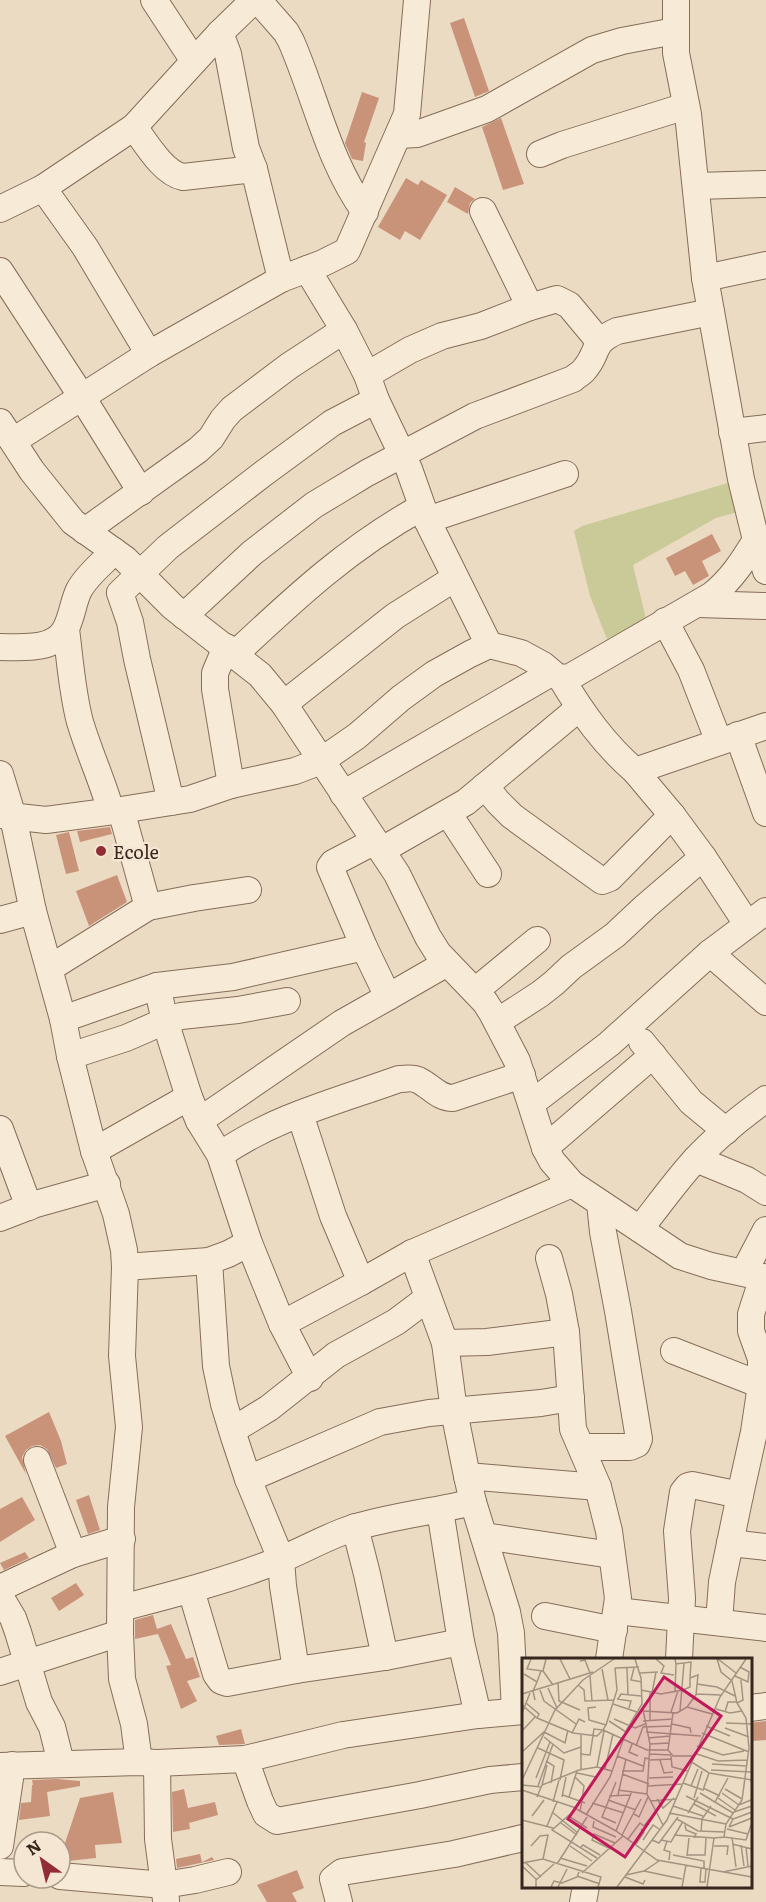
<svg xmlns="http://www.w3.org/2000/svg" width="766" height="1902" font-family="Literata,serif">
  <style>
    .green { fill: #c9ca97 }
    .building { fill: #c9937a }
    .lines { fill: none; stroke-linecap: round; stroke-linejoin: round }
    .minor-casing { stroke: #856d5a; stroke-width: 28 }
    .minor { stroke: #f7ead6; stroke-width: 26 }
    .poi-dot { fill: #922d38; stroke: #f4e6d2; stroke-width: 2 }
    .labels { text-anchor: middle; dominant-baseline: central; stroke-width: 4.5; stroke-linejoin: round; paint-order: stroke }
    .poi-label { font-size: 18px; fill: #36271e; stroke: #f4e6d2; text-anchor: start }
    .inset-road { fill: none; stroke: #a39381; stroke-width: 1.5 }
    .view { fill: #c2185b; fill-opacity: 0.15; stroke: #c2185b; stroke-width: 3 }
    .inset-edge { fill: none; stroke: #36271e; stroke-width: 3 }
  </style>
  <rect width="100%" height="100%" fill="#ecdbc3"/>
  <!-- green -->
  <polygon class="green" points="738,480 745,510 716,518 633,565 646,619 607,639 590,596 574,531 582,526"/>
  <!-- building -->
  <g class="building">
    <polygon points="464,18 489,91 475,97 450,23"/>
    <polygon points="362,92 379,98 364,142 366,143 363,161 352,159 345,143"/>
    <polygon points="501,118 524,184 503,190 482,127"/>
    <polygon points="406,178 418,185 421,180 447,195 420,240 405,231 400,240 378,227"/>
    <polygon points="455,187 475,199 470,203 468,214 447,202"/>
    <polygon points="712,534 721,551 702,561 709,576 693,585 685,571 675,576 666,558"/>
    <polygon points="110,827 112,834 80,842 77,831"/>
    <polygon points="69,832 79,871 66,874 56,835"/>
    <polygon points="117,875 127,902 89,926 76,891"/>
    <polygon points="49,1412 61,1441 67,1464 56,1468 47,1449 40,1445 32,1446 26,1450 22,1457 26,1474 5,1436"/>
    <polygon points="89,1495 100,1530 88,1534 76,1500"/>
    <polygon points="22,1497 35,1520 0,1542 0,1509"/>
    <polygon points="25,1552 29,1558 4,1570 0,1563"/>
    <polygon points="76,1583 84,1595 59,1611 51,1598"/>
    <polygon points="153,1615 157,1629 171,1624 186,1659 193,1657 200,1677 187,1681 197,1701 181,1709 166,1666 171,1665 158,1634 135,1639 135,1620"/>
    <polygon points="766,1721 766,1740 750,1741 750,1723"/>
    <polygon points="241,1729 245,1744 219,1745 216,1736"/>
    <polygon points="57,1779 80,1781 80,1786 47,1792 50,1816 19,1820 21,1803 31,1802 32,1785 33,1785 32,1780"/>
    <polygon points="184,1789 188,1808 215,1802 218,1815 189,1823 190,1829 173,1832 172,1792"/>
    <polygon points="113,1792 122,1843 95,1845 96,1858 68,1861 65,1843 80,1798"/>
    <polygon points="200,1854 202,1862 212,1857 214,1860 177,1868 176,1859"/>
    <polygon points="297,1870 304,1888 292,1893 297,1902 267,1902 257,1885"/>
  </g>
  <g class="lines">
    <!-- minor casing -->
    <g class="minor-casing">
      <g id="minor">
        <polyline points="154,0 194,61"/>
        <path d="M258,0L286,32L291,41C316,98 328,161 365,212"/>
        <polyline points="676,0 676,53 688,114 705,278 741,479 756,540 766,571"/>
        <polyline points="220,33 228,54 246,148 254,169 281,279"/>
        <path d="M134,127C146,143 163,173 183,177L254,169"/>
        <polyline points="399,135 417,134 487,109 592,50 622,41 675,31"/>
        <polyline points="540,154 562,145 686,106"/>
        <polyline points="696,186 766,184"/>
        <polyline points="43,188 85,247 149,354"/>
        <polyline points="0,209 43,188 134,127 220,33 254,0"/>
        <polyline points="483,211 530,307"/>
        <polyline points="307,269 344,330 367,375 376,400 409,469 427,520 489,645"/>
        <polyline points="0,271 82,397 141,492"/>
        <polyline points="705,278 766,265"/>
        <polyline points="367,375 410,350 442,336 481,326 530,307 557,299 569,305 599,341"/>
        <polyline points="0,422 32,471 73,522 125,559 173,607 260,675 284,704 397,874 428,937 438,953 485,1002 492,1013 517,1061 545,1148 552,1161 572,1184 680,1256 711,1266 766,1278"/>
        <polyline points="732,432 766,428"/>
        <polyline points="13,441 149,354 281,279 323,263 347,251 407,114 417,0"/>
        <polyline points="427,520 565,474"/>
        <polyline points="85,531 198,450 211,438 223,419 232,409 289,366 344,330"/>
        <polyline points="698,604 766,606"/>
        <path d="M184,616L252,553L314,505L334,493L367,473L475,416L573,379C576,376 582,373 584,370C600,352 590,343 617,331L711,312"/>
        <polyline points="665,621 691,670 719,742"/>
        <path d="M66,629C70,660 72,692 80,722C89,752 102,780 111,811"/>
        <path d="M0,647C21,647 53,651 65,630C72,618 73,602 79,590C87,575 103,563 114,551"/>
        <polyline points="226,647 215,673 215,689 231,785"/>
        <path d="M235,654C296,597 348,548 422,507"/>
        <path d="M561,678C582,713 604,744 635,771L766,726"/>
        <polyline points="284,704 395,616 455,578"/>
        <polyline points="738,735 766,813"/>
        <polyline points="635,771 672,815 703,857 747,924"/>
        <polyline points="0,774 13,817 33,911 63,1019 70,1056 94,1151 116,1214 124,1250 125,1267 122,1356 129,1427 121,1507 120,1633 122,1679 134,1724 139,1762"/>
        <polyline points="485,786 498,802 512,816 602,881 610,878 672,815"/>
        <polyline points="343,794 551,673"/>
        <polyline points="171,802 137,659 130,622 120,593 168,547 264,473 332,423 376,400"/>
        <polyline points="121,810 148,907 194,898 248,890"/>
        <polyline points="448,813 488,874"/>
        <path d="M0,815L46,820L121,810L190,799L231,785L295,771L321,761L357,736L401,698L434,674L470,654L489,645L521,653L543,665L556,676L561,678L570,677L712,595C732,579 743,561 756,540"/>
        <polyline points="382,850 466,802 579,708"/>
        <polyline points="0,920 33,911"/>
        <polyline points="710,953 766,1002"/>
        <polyline points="50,968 148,907"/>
        <polyline points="157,986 165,1021 189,1097 199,1121 220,1155 249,1243 282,1324 310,1378"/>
        <polyline points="475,991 537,940"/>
        <polyline points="388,997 447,963"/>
        <polyline points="63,1019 157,986 233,977 364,947"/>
        <polyline points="497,1022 540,994 554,983 571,967 615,935 646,906 703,857"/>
        <polyline points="642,1042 691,1102 726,1131"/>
        <polyline points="70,1056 126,1038 165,1021 181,1016 238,1010 287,1001"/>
        <polyline points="532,1103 609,1044 710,953 766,911"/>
        <polyline points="300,1114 333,1216 361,1282"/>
        <polyline points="199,1121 342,1023 388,997 364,947 330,867 333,863 375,841"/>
        <polyline points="0,1129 29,1207"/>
        <polyline points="545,1148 653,1055"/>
        <polyline points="94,1151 189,1097"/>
        <path d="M220,1155C274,1117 338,1101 399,1079C405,1079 412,1077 418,1080C431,1086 438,1098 453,1098L522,1075"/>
        <polyline points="696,1159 747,1180 766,1192"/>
        <polyline points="0,1218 36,1204 107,1184"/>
        <path d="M640,1229C658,1206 675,1182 695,1160C716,1137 741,1117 766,1099"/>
        <polyline points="412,1253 445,1343 454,1411 467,1476 473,1502 507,1612 511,1633 515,1711"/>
        <polyline points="549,1258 559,1294 566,1332 573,1429 598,1487 609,1531 618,1598 609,1659"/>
        <polyline points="209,1261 216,1366 224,1404 234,1437 248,1479 281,1559 283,1586 296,1670 385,1657 461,1642"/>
        <polyline points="125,1267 209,1261 228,1254 249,1243"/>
        <polyline points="744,1272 766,1230"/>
        <polyline points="282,1324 361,1282 412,1253 572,1184"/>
        <polyline points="445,1343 487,1342 566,1332"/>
        <polyline points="674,1351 761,1385"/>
        <polyline points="233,1430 269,1408 336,1355 396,1322 428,1298"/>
        <polyline points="582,1447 630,1447 637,1444 639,1439 618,1311 603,1232 600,1203"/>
        <polyline points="37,1460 73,1554"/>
        <polyline points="467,1476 598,1487"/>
        <polyline points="248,1479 380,1422 429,1413 541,1403 571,1398"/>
        <polyline points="440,1510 461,1642 478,1715"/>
        <polyline points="355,1527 367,1574 385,1657"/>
        <polyline points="484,1536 612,1555"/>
        <polyline points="730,1543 766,1547"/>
        <polyline points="0,1588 73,1554 122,1539"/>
        <polyline points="191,1590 216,1674 221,1681 227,1683 296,1670"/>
        <polyline points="0,1596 13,1618 18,1632 39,1702 52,1727 61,1763"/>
        <path d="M121,1608C175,1594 230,1580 282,1559C306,1549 328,1536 353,1528C392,1516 433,1512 473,1502"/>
        <polyline points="617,1611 766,1628"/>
        <polyline points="545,1616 614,1630"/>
        <polyline points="719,1622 722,1582 740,1495"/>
        <polyline points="679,1659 682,1598 677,1531 683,1492 688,1486 692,1485 740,1495 754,1432 761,1385 761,1359 751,1331 751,1314 763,1277"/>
        <polyline points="0,1672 120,1633"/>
        <polyline points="750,1708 766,1706"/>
        <polyline points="245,1759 260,1801 266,1814 277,1821 420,1795 490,1780 523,1777"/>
        <polyline points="157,1763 158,1839 166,1900"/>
        <polyline points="0,1766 139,1762 157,1763 245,1759 343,1735 478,1715 523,1711"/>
        <polyline points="0,1846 12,1765"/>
        <polyline points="0,1872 24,1873"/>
        <polyline points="60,1876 164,1885 195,1880 228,1872"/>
        <polyline points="339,1902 333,1879 342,1872 454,1854 523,1838"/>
        <polyline points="583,1902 586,1886"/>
      </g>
    </g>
    <!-- minor -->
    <use href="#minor" class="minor"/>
  </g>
  <!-- markers -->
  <circle class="poi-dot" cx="101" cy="851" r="6"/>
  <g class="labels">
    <!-- poi labels -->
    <g class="poi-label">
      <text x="113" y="851">Ecole</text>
    </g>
  </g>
  <!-- overview -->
  <g transform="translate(522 1658)">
    <rect width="230" height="230" fill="#ecdbc3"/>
    <path class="inset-road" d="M9,1L5,11L21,13M24,1L21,13L31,27M38,1L48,21M134,1L142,8L139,15L152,17M153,1L154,6L169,4L168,20M196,1L214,15M58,3L63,2L68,15M93,10L117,9M105,10L106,37M112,10L109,22L120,24M80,11L86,42M118,15L136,14M2,16L15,24L19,13M68,18L70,43M213,18L226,24L227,14L218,9M36,24L37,43L58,52M175,26L195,29L213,38M56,27L62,32L63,43L92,42M26,30L35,50M18,32L22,43L54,66M119,32L139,36L161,32L168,29V20L176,17L174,37L165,49L155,55L121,53M153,34L154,6M130,35L134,14M0,36L71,14M174,36L199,37M95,41L109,43L107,50M96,41L99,36L119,38M13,42L11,33L15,24M4,45L17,56L15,60M215,45L221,42L219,22M91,46L115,54M0,47L15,60L51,75L75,78L81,72L125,92H146L151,98H171M165,49L190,56M194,51L208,55L220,53M121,52L128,86L125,136L141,167M158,53L162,5M149,54L156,33M203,54L206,44H215M0,55L8,35M92,61L113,70L123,66M87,63L104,74M121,63L151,61M128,63V34M204,65L230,66M150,66L168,70L169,75M84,67L95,32L93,10M184,68L208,78M203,70L227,79M0,73L13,59M124,74L179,78M50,75L57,61L63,64M180,75L227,94M59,77V112M22,79L42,95L59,89M126,80L148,78M110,86L107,94L116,98M128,86L147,85M114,88L121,69L150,68M175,88L201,97L222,93M16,90L42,102L38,122M146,92L151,55M0,94L22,74L43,85L46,72M172,95L196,103L226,102M58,96L68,97L72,71L81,72L84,67L67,62L66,50L74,49M127,96L149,97M95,98L121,108M149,98L150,109L166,113M128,102L149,101M138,102L142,115L151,114M24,103L32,108L29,125M168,103L187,115L230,122M190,106L225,108M75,109L82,73M83,111L91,76M189,112L230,114M55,113L53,119L62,128L58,154M100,113H121L123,100L127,101M55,115L74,119M100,116L127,126M14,120L28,84M127,120L151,119M0,122L33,52L61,22L92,1M161,125L181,132L187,115M0,127L19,129M20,127L25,107M16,128L31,86M126,128L161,126M169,128L176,111M181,130L198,138M203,131L220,141M0,132L51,149L94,173L135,202L230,219M96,132L125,136M178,135L211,155M200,135L217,147L229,142M41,137L63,145M96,137L104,101M87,138L108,137M164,138L211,161M15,139L20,127L57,112L75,109L90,113M40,139L44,119M47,139L53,119M172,140L180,113M196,140L213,152M135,141L141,150L152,140M86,142L114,152M128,143L155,141M31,144L37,122M193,144L206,120M70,145L102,155M172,146L194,158M151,148L181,158M54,151L30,172L75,200M30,154L56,175M212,154L230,148M147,155L204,166M166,155L176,139M112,156L117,159L126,139M64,157L88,119L105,71L120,46L119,20L113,1M10,158L22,142M48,159L65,170M155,161L176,173L203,174M0,162L31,170M72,163L71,169L94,179M39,165L55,177M94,165L80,159L94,124M163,167L164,172L174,176L172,180M25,168L35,144M207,169L211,161L230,154M207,169L230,160M205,171L226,176M94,173L110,133M179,174L180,161L189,148M100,177L119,141M152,177L192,180M202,179L224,182L229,167M210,179L214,209M106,181L118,165L122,168L134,153M121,182L131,167L137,171M130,182L137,185L156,159M139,182L149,184L160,165M145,183L142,192L148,194L147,202M114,186L122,174L119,171M210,186L230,191M219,187L222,208M9,188L18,178L26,177L21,201M48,188L70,203M192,188H206L205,197M59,189L61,187L78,197M224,189L226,208M89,191L70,182L72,176L93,185M151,197L182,203V210M165,197H183L184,180M165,198L167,180M38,200L65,208M0,205L21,201L79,219L76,229M4,205L19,219M35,206L65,159M0,208L15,222M179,210L178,224H183L184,210M122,213L160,221M201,214L230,208M60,215L101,178M104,217L122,213L137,203M55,218L78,226M103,219L121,226L123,222M14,229V222L32,206M29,229L32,223L40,225L55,219L57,214M36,229L45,211M95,229L145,162L198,39L224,1M160,229L164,207M185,229L192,180L202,179L204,166L220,142L227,90L224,60L215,45L210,23L199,14L195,1"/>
    <path class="view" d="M142,19L199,58L103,199L46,161Z"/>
    <rect width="230" height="230" class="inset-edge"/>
  </g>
  <!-- north arrow -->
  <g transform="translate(42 1860) rotate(326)"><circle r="28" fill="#f4e6d2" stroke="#a89a8a" stroke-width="1.5"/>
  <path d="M0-4.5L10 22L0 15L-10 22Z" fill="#922d38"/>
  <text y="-9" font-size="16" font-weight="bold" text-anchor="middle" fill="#36271e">N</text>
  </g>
</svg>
